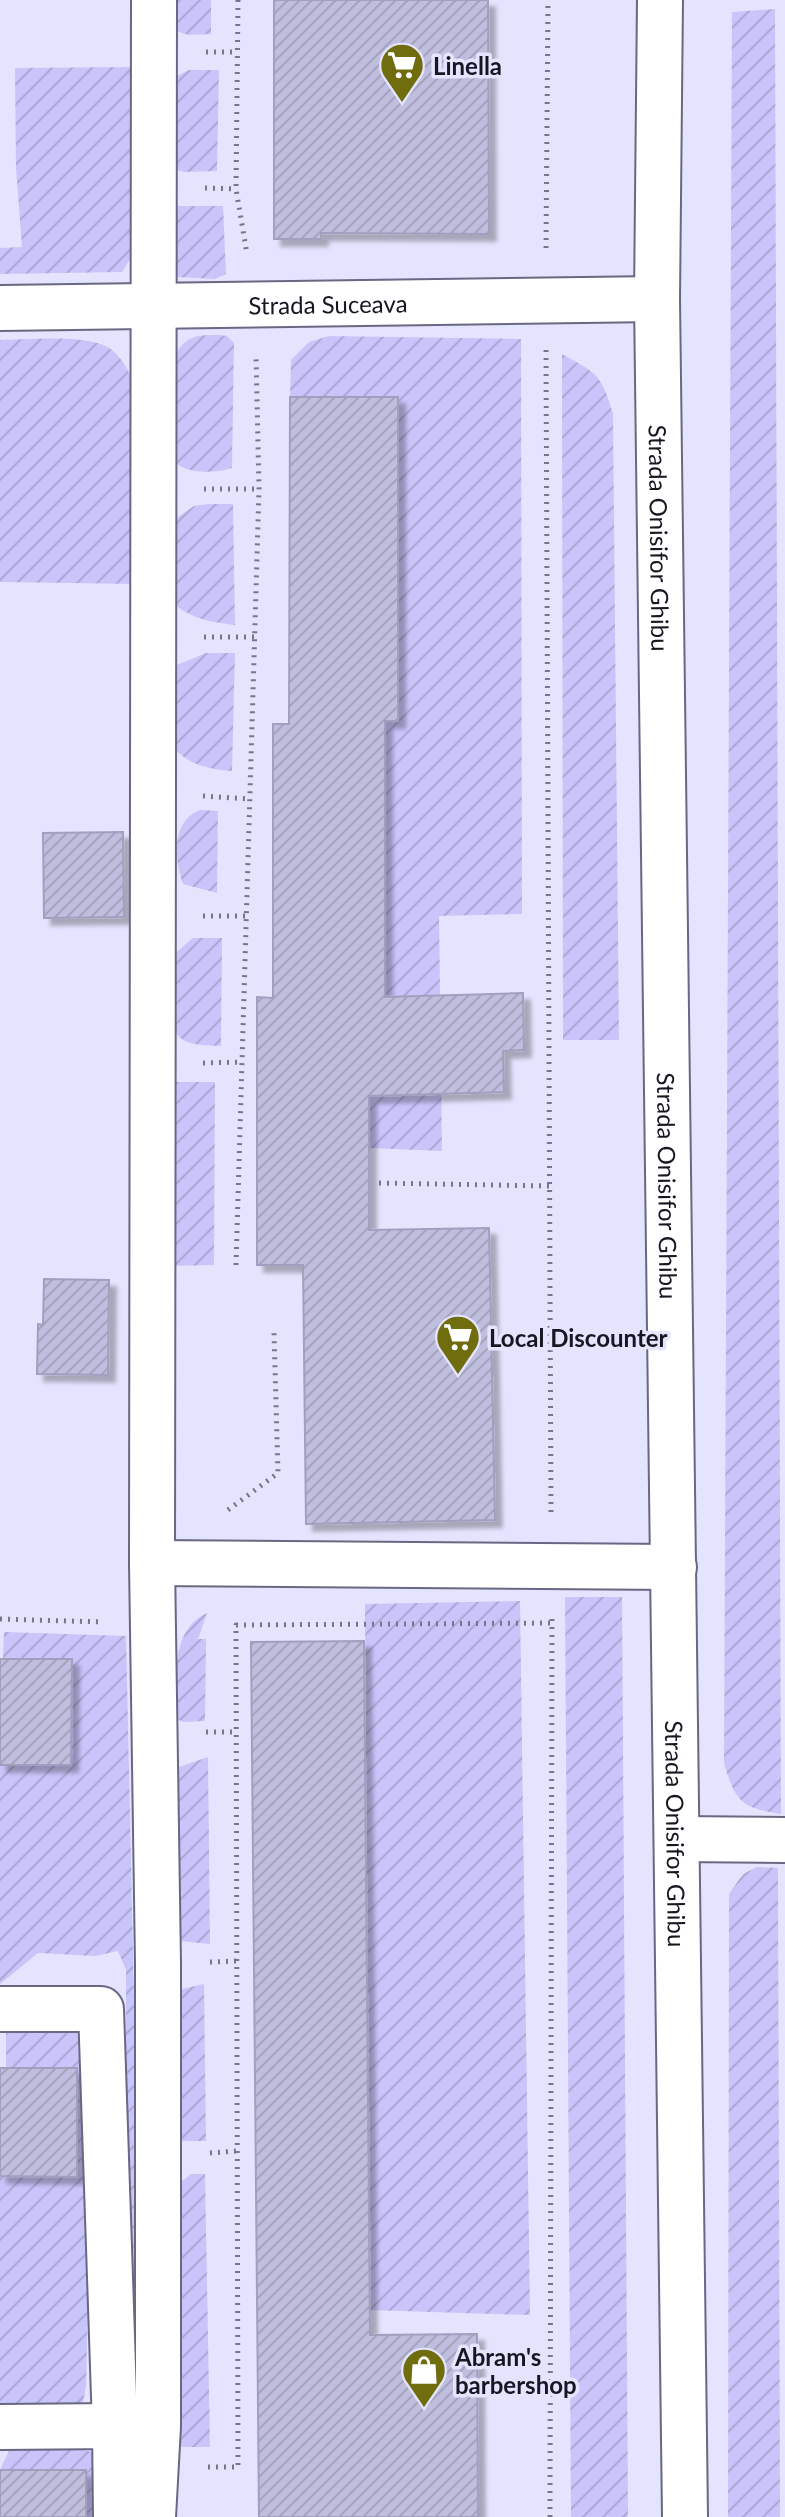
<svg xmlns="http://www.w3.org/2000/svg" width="785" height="2517" font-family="Lato,sans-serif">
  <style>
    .garden { fill: url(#garden-furrows) }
    .building { fill: url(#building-hatch); stroke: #a19fbe; stroke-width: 2; filter: url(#shadow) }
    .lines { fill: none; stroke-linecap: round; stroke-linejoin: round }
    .minor-casing { stroke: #696783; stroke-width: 48 }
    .path { stroke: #777688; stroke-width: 5; stroke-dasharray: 2 6; stroke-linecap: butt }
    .minor { stroke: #fff; stroke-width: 44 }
    .labels { text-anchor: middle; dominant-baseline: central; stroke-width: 7; stroke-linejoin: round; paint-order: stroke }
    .poi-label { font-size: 24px; font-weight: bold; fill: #171621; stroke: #e5e4fe; text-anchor: start }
    .street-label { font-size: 24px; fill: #171621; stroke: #e5e4fe }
  </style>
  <defs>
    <pattern id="garden-furrows" width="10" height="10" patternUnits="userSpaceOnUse" patternTransform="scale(2)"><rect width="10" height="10" fill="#c9c4fa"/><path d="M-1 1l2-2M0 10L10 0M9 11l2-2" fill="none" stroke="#aca8d6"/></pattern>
    <pattern id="building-hatch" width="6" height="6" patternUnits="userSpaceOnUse" patternTransform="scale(2)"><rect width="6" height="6" fill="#c0bede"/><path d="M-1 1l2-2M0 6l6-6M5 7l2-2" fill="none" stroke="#a4a3be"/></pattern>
    <filter id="shadow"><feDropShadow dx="7" dy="7" stdDeviation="2" flood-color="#0004"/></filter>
  </defs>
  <rect width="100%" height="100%" fill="#e5e4fe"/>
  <!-- garden -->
  <g class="garden">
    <polygon points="164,0 211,0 211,34 189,35 173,30"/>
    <path d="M775,9L781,1814C741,1808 735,1801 724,1763L732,12Z"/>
    <polygon points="138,67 132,256 122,272 0,274 0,248 22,247 16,168 15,68"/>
    <polygon points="189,70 219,70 217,171 184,172 169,167 169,87 177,76"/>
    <polygon points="170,206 223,206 226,274 215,279 178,277 170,268"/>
    <path d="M220,335L227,336L234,343L232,468C213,474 175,476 168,450C165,440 170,413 171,401C172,383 169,356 184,343C194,334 208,335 220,335Z"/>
    <polygon points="329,336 521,339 522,914 439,916 442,1151 369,1148 369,993 385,992 385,721 398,720 398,397 290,397 291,360 309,342"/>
    <path d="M0,340C28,340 91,333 112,350C124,360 130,374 136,388L137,584L0,582Z"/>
    <path d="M562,354C598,374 601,374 613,414L619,1040H563Z"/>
    <path d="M209,504H233L235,625C211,622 190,619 172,602L175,530L178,517L194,506Z"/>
    <path d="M206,653H235L232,771C208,769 188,765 172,746V667Z"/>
    <path d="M200,810L218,811L217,893L183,884C174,859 171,821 200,810Z"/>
    <path d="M193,938H222L221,1046C208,1045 194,1046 183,1040C162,1027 172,978 173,955Z"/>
    <polygon points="169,1082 215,1082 214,1265 170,1266"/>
    <polygon points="565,1597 622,1597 628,2517 571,2517"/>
    <polygon points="520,1601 530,2315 369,2310 365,1604"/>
    <path d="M207,1613L198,1639H206L205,1721L184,1722L176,1719L174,1710C177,1674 171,1630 207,1613Z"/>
    <polygon points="4,1632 126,1636 144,2446 142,2517 126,2330 126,1970 118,1951 95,1956 38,1953 0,1984 0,1765 71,1764 72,1659 3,1659"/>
    <polygon points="208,1757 210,1944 179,1941 176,1768"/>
    <polygon points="757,1867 778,1868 780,2517 728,2517 729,1894 743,1874"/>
    <polygon points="204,1984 206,2141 181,2141 176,2138 173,1997 182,1989"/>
    <polygon points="6,2021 72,2026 94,2055 86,2386 83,2402 71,2408 0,2409 0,2177 77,2176 77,2069 6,2068"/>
    <polygon points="191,2174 205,2174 210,2447 179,2447 173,2198 181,2182"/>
    <polygon points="10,2449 80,2449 92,2452 98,2460 96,2517 86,2517 85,2470 0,2470"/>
  </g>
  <!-- building -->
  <g class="building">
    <polygon points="274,0 488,0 489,234 321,233 321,239 274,239"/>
    <polygon points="290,397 398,397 398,721 385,721 385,997 523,993 524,1050 503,1051 504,1092 369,1096 369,1230 489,1228 495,1520 306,1524 303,1265 257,1265 257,997 273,998 273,724 289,724"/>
    <polygon points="123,832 124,917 44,918 43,833"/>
    <polygon points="44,1279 109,1280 108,1375 37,1374 38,1324 43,1325"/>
    <polygon points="364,1641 370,2335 477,2334 478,2517 259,2517 251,1642"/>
    <polygon points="0,1659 72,1659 71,1765 0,1765"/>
    <polygon points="0,2068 77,2068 77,2177 0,2176"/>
    <rect x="0" y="2470" width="86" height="47"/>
  </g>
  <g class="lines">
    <!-- minor casing -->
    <g class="minor-casing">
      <g id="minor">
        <path id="s1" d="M660,0L657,299L685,2517"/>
        <path id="s2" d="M0,308L657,299"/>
        <polyline points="152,1563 674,1567"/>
        <polyline points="677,1839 785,1840"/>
        <polyline points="0,2009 101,2009 115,2426"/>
        <polyline points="0,2427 115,2426 116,2517"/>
        <polyline points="153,2517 158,2426 158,1963 152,1563 154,0"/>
      </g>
    </g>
    <!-- path -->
    <g class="path">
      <polyline points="238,0 236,189 247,254"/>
      <polyline points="206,52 238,52"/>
      <polyline points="205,188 236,189"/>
      <polyline points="546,248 548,0"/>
      <polyline points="546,350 551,1516"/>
      <polyline points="204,489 259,489"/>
      <polyline points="204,637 255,637"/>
      <polyline points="203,796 250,799"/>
      <polyline points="203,916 246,916"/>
      <polyline points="203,1063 242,1062"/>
      <polyline points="379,1183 549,1186"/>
      <polyline points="236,1265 259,489 256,355"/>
      <polyline points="228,1510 278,1473 274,1333"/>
      <polyline points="0,1619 103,1622"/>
      <polyline points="206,1732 237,1732"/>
      <polyline points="210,1962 237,1961"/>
      <polyline points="210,2153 237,2151"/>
      <polyline points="208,2467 238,2467 236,1625 552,1623"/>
      <polyline points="550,2517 552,1618"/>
    </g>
    <!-- minor -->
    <use href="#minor" class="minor"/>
  </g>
  <!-- icons -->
  <defs>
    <g id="supermarket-pin" transform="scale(2.3)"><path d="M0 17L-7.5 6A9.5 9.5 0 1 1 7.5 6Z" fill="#6f6d0e" stroke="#e5e4fe"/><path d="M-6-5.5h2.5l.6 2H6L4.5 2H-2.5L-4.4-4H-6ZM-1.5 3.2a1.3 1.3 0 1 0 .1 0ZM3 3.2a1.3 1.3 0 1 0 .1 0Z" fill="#fff"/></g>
    <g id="shop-pin" transform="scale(2.3)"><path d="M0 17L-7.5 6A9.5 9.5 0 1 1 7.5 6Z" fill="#6f6d0e" stroke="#e5e4fe"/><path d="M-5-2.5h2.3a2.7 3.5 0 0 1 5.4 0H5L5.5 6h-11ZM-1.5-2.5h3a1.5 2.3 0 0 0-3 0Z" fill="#fff"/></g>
  </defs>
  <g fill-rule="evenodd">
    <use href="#supermarket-pin" x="402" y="65"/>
    <use href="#supermarket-pin" x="458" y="1337"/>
    <use href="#shop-pin" x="424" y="2370"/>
  </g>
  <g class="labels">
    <!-- poi labels -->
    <g class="poi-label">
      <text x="433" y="65">Linella</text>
      <text x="489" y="1337">Local Discounter</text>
      <text x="455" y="2356">Abram's<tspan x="455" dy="28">barbershop</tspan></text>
    </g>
    <!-- street labels -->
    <g class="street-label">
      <text stroke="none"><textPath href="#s2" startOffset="328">Strada Suceava</textPath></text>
      <text stroke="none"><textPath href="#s1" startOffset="538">Strada Onisifor Ghibu</textPath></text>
      <text stroke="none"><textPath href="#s1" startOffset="1186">Strada Onisifor Ghibu</textPath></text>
      <text stroke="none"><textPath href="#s1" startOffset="1834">Strada Onisifor Ghibu</textPath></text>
    </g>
  </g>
</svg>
